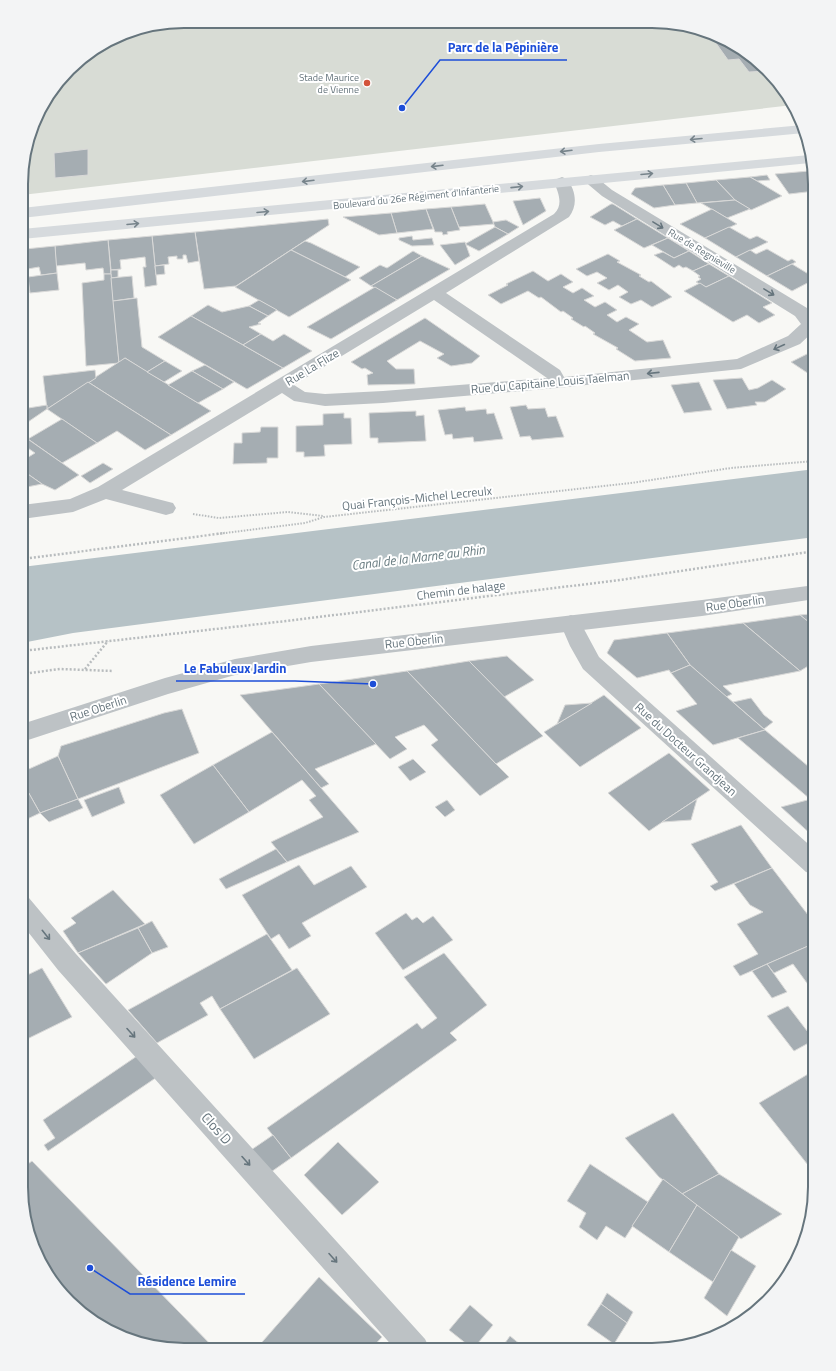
<svg xmlns="http://www.w3.org/2000/svg" width="836" height="1371" font-family="'Titillium Web',sans-serif">
  <style>
    .green { fill: #d8dcd5 }
    .water { fill: #b6c2c6 }
    .building { fill: #a5adb2; stroke: #d9d9d8 }
    .lines { fill: none; stroke-linecap: round; stroke-linejoin: round }
    .path-far2 { stroke: #b8bcbe; stroke-width: 1.5; stroke-dasharray: 1.5 1.5; stroke-linecap: butt }
    .path-far1 { stroke: #b8bcbe; stroke-width: 2; stroke-dasharray: 1.5 1.5; stroke-linecap: butt }
    .path { stroke: #b8bcbe; stroke-width: 2.5; stroke-dasharray: 2 2; stroke-linecap: butt }
    .service { fill: #bdc2c5; fill-rule: evenodd }
    .minor { fill: #bdc2c5; fill-rule: evenodd }
    .tertiary { fill: #bdc2c5; fill-rule: evenodd }
    .secondary { fill: #d6dadd; fill-rule: evenodd }
    .oneway { stroke: #77848b }
    .oneway2 { stroke: #66757d }
    .poi-dot { fill: #d3533a; stroke: #fff; stroke-width: 1.5 }
    .labels { text-anchor: middle; dominant-baseline: central; stroke-width: 4; stroke-linejoin: round; paint-order: stroke }
    .far-poi-label { font-size: 10px; fill: #66757d; stroke: #fff; text-anchor: end }
    .far-street-label { font-size: 10px; fill: #66757d; stroke: #fff }
    .street-label { font-size: 12px; fill: #66757d; stroke: #fff }
    .water-label { font-size: 13px; font-style: italic; fill: #667a7f; stroke: #fff }
    .near-street-label { font-size: 14px; fill: #66757d; stroke: #fff }
    .rim { fill: none; stroke: #66757d; stroke-width: 2 }
    .leader { fill: none; stroke: #1d4ed8; stroke-width: 1.5 }
    .callout-dot { fill: #1d4ed8; stroke: #fff; stroke-width: 1.5 }
    .callout-label { font-size: 13px; text-anchor: middle; font-weight: bold; fill: #1d4ed8; stroke: #fff; stroke-width: 4; stroke-linejoin: round; paint-order: stroke }
  </style>
  <rect width="100%" height="100%" fill="#f8f8f5"/>
  <!-- green -->
  <polygon class="green" points="184,21 674,22 715,33 751,55 781,85 793,105 22,195 22,163 38,112 76,62 122,33"/>
  <!-- water -->
  <polygon class="water" points="815,469 815,537 73,633 22,643 22,567"/>
  <!-- building -->
  <g class="building">
    <polygon points="708,32 715,33 751,55 767,71 749,72 739,59 728,60"/>
    <polygon points="88,149 88,175 55,178 54,153"/>
    <polygon points="809,171 814,177 815,191 789,194 775,174"/>
    <polygon points="767,175 770,180 757,181 750,177"/>
    <polygon points="750,177 757,181 782,196 751,210 735,200 716,180"/>
    <polygon points="716,180 735,200 697,203 686,183"/>
    <polygon points="686,183 697,203 675,205 663,185"/>
    <polygon points="663,185 675,205 654,208 631,194 635,188"/>
    <polygon points="540,198 546,211 523,225 513,201"/>
    <polygon points="735,200 750,209 727,218 701,203"/>
    <polygon points="485,204 494,224 459,227 451,207"/>
    <polygon points="611,204 613,204 637,219 622,226 613,221 605,225 590,217"/>
    <polygon points="451,207 460,230 447,232 448,234 443,235 442,232 435,232 426,209"/>
    <polygon points="426,209 433,229 397,233 391,213"/>
    <polygon points="712,209 737,224 705,238 680,224"/>
    <polygon points="391,213 397,233 379,235 343,217"/>
    <polygon points="328,219 329,225 236,286 204,289 195,232"/>
    <polygon points="637,219 668,238 644,248 614,230"/>
    <polygon points="506,220 519,227 508,234 495,227 493,222"/>
    <polygon points="495,227 508,234 479,251 465,244"/>
    <polygon points="729,227 750,239 757,236 768,242 736,257 705,238"/>
    <polygon points="195,232 199,261 188,263 186,255 183,255 183,259 177,259 177,256 168,257 169,264 155,266 152,236"/>
    <polygon points="152,236 157,285 145,287 143,267 146,267 145,257 120,260 121,269 111,270 108,240"/>
    <polygon points="412,236 413,240 432,238 434,245 412,246 399,240 399,238"/>
    <polygon points="668,238 689,251 674,258 652,245"/>
    <polygon points="108,240 111,274 104,274 103,268 86,270 85,263 56,266 55,246"/>
    <polygon points="305,241 311,243 360,267 345,277 291,250"/>
    <polygon points="465,242 470,256 455,265 440,245"/>
    <polygon points="55,246 57,273 41,275 39,267 22,270 22,251 25,249"/>
    <polygon points="767,249 788,261 792,259 796,262 767,276 736,257 750,250 756,254"/>
    <polygon points="291,250 351,280 289,317 235,287"/>
    <polygon points="413,251 422,256 371,286 359,278 380,265 387,268"/>
    <polygon points="689,251 709,264 693,271 686,267 683,268 679,265 674,268 654,255 663,252 674,258"/>
    <polygon points="608,254 620,261 617,262 641,275 639,276 649,282 651,281 672,297 652,307 641,300 631,304 619,297 628,292 618,285 609,290 597,283 607,278 597,272 587,276 576,269"/>
    <polygon points="422,256 450,269 397,300 371,286"/>
    <polygon points="709,264 729,276 706,287 696,282 701,279 698,277 700,276 693,271"/>
    <polygon points="792,264 815,278 815,279 792,291 767,276"/>
    <polygon points="164,265 165,274 156,275 155,266"/>
    <polygon points="111,270 118,270 118,277 111,278"/>
    <polygon points="533,271 548,281 561,274 573,282 563,287 573,293 582,288 594,296 584,300 595,307 605,302 617,310 607,315 617,322 626,317 639,324 629,330 647,342 663,340 671,358 635,361 616,349 618,348 593,334 595,333 585,326 584,327 571,319 573,318 563,311 561,312 541,297 539,298 528,291 501,304 488,295 508,285 506,284"/>
    <polygon points="57,273 59,290 30,293 28,277"/>
    <polygon points="104,274 111,274 119,363 86,366 82,283 104,280"/>
    <polygon points="132,276 134,298 113,301 111,278"/>
    <polygon points="729,276 772,303 763,307 775,315 759,323 747,315 733,322 684,291 700,283 706,287"/>
    <polygon points="375,287 397,300 331,339 307,327"/>
    <polygon points="137,298 142,347 165,361 147,372 125,358 119,363 113,301"/>
    <polygon points="259,300 277,310 268,316 249,306"/>
    <polygon points="208,305 222,312 249,306 268,316 258,323 261,324 249,327 261,334 243,345 191,316"/>
    <polygon points="191,316 243,345 283,368 247,389 158,337"/>
    <polygon points="425,318 480,356 472,363 451,366 437,358 444,354 420,341 387,361 396,369 414,369 415,384 368,385 367,375 373,373 365,368 362,369 351,362"/>
    <polygon points="261,334 273,341 284,334 312,351 283,368 243,345"/>
    <polygon points="815,350 815,378 791,362"/>
    <polygon points="125,358 198,403 211,411 171,435 88,382"/>
    <polygon points="165,361 182,371 164,382 147,372"/>
    <polygon points="205,365 234,382 223,389 192,371"/>
    <polygon points="95,370 96,378 47,409 43,376"/>
    <polygon points="192,371 223,389 198,403 168,385"/>
    <polygon points="742,378 749,390 758,388 772,380 786,389 765,402 755,402 757,405 727,409 713,380"/>
    <polygon points="22,382 24,382 28,409 22,409"/>
    <polygon points="88,382 171,435 145,450 117,431 97,443 47,409"/>
    <polygon points="699,382 712,410 684,413 671,385"/>
    <polygon points="47,405 47,409 22,426 22,409"/>
    <polygon points="526,405 528,409 545,408 548,417 556,416 564,437 532,440 530,436 520,437 510,407"/>
    <polygon points="465,407 466,411 486,409 487,414 494,413 503,439 474,442 473,437 453,439 452,434 445,435 438,410"/>
    <polygon points="416,411 416,416 424,415 426,441 378,443 378,438 370,438 369,413"/>
    <polygon points="344,413 344,418 351,418 352,444 324,445 325,456 304,457 304,452 296,452 296,426 323,425 323,414"/>
    <polygon points="62,419 97,443 62,463 28,439"/>
    <polygon points="261,427 278,427 278,458 267,458 267,463 233,464 234,443 242,443 242,433 260,432"/>
    <polygon points="22,435 62,463 79,475 55,490 42,484 22,470 22,461 35,453 22,444"/>
    <polygon points="103,463 113,469 90,483 81,476"/>
    <polygon points="22,470 42,484 22,488"/>
    <polygon points="815,613 815,627 800,615 810,614"/>
    <polygon points="800,615 815,627 815,662 800,671 743,623"/>
    <polygon points="743,623 800,671 723,686 732,694 726,697 690,665 667,633"/>
    <polygon points="667,633 690,665 671,673 669,670 637,678 607,653 614,640"/>
    <polygon points="507,656 534,680 504,697 469,661"/>
    <polygon points="469,661 543,736 496,764 407,671"/>
    <polygon points="690,665 764,729 765,730 713,745 676,711 697,704 671,673"/>
    <polygon points="407,671 496,764 509,777 480,796 431,745 438,740 424,725 395,737 407,749 390,759 319,684"/>
    <polygon points="319,684 376,744 315,769 329,784 321,788 240,695"/>
    <polygon points="604,695 641,728 580,767 544,732"/>
    <polygon points="751,698 764,715 773,722 764,729 733,702"/>
    <polygon points="592,703 557,724 565,705"/>
    <polygon points="182,709 199,753 78,799 58,756 61,746 164,713"/>
    <polygon points="765,730 815,772 815,798 810,799 738,738"/>
    <polygon points="272,732 321,788 359,832 287,862 271,842 323,817 309,800 316,796 302,780 249,812 213,765"/>
    <polygon points="669,753 710,790 649,831 608,793"/>
    <polygon points="58,756 78,799 40,813 22,781 22,772"/>
    <polygon points="413,759 426,772 410,781 398,767"/>
    <polygon points="213,765 249,812 194,844 160,795"/>
    <polygon points="22,781 40,813 21,822"/>
    <polygon points="119,787 125,803 92,817 84,800"/>
    <polygon points="815,798 815,838 781,807"/>
    <polygon points="78,799 83,808 49,822 40,813"/>
    <polygon points="697,799 691,820 662,822"/>
    <polygon points="447,800 455,810 445,817 435,807"/>
    <polygon points="741,825 772,868 715,891 710,886 718,882 691,844"/>
    <polygon points="276,849 287,862 226,889 219,879"/>
    <polygon points="299,865 314,885 351,866 367,887 302,923 311,936 289,949 279,934 271,939 242,895"/>
    <polygon points="772,868 815,924 815,943 740,976 733,966 758,954 737,924 763,912 750,905 734,884"/>
    <polygon points="113,890 145,924 78,953 63,931 76,923 71,918"/>
    <polygon points="406,913 412,920 417,917 423,923 433,916 453,940 403,970 375,933"/>
    <polygon points="152,921 168,947 152,953 138,928"/>
    <polygon points="138,928 152,953 106,984 78,953"/>
    <polygon points="267,934 292,970 220,1009 212,996 200,1003 208,1015 157,1043 128,1010"/>
    <polygon points="815,943 815,994 793,964 774,973 767,964"/>
    <polygon points="444,953 487,1005 450,1033 457,1040 291,1158 267,1128 417,1023 422,1029 437,1018 404,977"/>
    <polygon points="767,964 787,992 772,998 752,971"/>
    <polygon points="42,968 72,1017 21,1042 21,978"/>
    <polygon points="297,968 330,1014 254,1059 220,1009"/>
    <polygon points="788,1006 814,1040 794,1051 767,1016"/>
    <polygon points="137,1056 157,1077 48,1151 44,1145 55,1138 43,1120"/>
    <polygon points="815,1070 815,1174 759,1103"/>
    <polygon points="673,1113 719,1174 682,1194 659,1177 625,1138"/>
    <polygon points="273,1135 291,1158 271,1172 251,1150"/>
    <polygon points="338,1142 379,1182 342,1215 304,1175"/>
    <polygon points="32,1161 215,1349 163,1349 122,1338 85,1316 55,1286 33,1249 21,1187 21,1169"/>
    <polygon points="590,1164 648,1202 625,1238 606,1226 597,1240 579,1227 586,1213 567,1201"/>
    <polygon points="719,1174 782,1214 741,1239 682,1194"/>
    <polygon points="663,1179 697,1205 669,1252 632,1226"/>
    <polygon points="697,1205 739,1237 713,1282 669,1252"/>
    <polygon points="731,1250 756,1266 727,1316 704,1298"/>
    <polygon points="319,1277 382,1337 371,1349 256,1349"/>
    <polygon points="607,1293 633,1312 627,1323 601,1304"/>
    <polygon points="601,1304 627,1323 614,1344 587,1325"/>
    <polygon points="470,1305 493,1325 473,1349 449,1330"/>
    <polygon points="510,1336 527,1350 500,1350"/>
  </g>
  <g class="lines">
    <!-- path-far2 -->
    <polyline class="path-far2" points="149,28 231,21"/>
    <!-- path-far1 -->
    <g class="path-far1">
      <polyline points="193,514 219,518 288,512 323,516"/>
      <polyline points="217,534 305,523 324,517 631,483 731,468 815,461"/>
    </g>
    <!-- path -->
    <g class="path">
      <polyline points="22,559 225,533"/>
      <polyline points="22,651 286,621 620,580 815,551"/>
      <polyline points="85,669 108,641"/>
      <polyline points="22,674 60,669 113,671"/>
    </g>
    <!-- service -->
    <polygon class="service" points="21,895 29,898 76,954 425,1339 430,1349 395,1349 58,970 21,923"/>
    <!-- minor -->
    <g class="minor">
      <path d="M591,175L596,177L612,190L807,308L815,320V330L800,344L741,369L557,388L383,403L325,406L294,401L282,393L122,490L173,503L176,508L173,513L166,515L106,499L73,512L22,519V505L70,499L98,487L554,214C564,205 558,192 554,182L557,179L562,177L567,179C576,191 578,205 569,217L446,293L560,370L564,377L737,359L788,336L801,324L795,316L602,196L583,180L586,177ZM434,300L547,378L383,391L325,394L305,392L294,385Z"/>
      <polygon points="571,615 578,618 599,657 815,850 815,875 806,872 583,669 570,646 560,623 564,618"/>
    </g>
    <!-- tertiary -->
    <polygon class="tertiary" points="815,585 815,599 702,616 311,662 235,675 168,694 22,742 22,724 165,678 235,659 311,646 702,600"/>
    <!-- secondary -->
    <g class="secondary">
      <polygon points="803,125 804,133 599,152 22,218 22,208 599,144"/>
      <polygon points="809,155 810,163 22,239 22,229"/>
    </g>
  </g>
  <!-- one-way arrows -->
  <defs><path id="oneway-shaft" d="M-6 0H5M1.5-3L5.5 0L1.5 3" fill="none" stroke-width="1.6" stroke-linecap="round" stroke-linejoin="round"/></defs>
  <g class="oneway">
    <use href="#oneway-shaft" transform="translate(696 139) rotate(175)"/>
    <use href="#oneway-shaft" transform="translate(566 151) rotate(173)"/>
    <use href="#oneway-shaft" transform="translate(437 166) rotate(173)"/>
    <use href="#oneway-shaft" transform="translate(647 174) rotate(-5)"/>
    <use href="#oneway-shaft" transform="translate(308 181) rotate(173)"/>
    <use href="#oneway-shaft" transform="translate(517 187) rotate(-6)"/>
    <use href="#oneway-shaft" transform="translate(263 212) rotate(-5)"/>
    <use href="#oneway-shaft" transform="translate(133 224) rotate(-5)"/>
  </g>
  <g class="oneway2">
    <use href="#oneway-shaft" transform="translate(658 225) rotate(31)"/>
    <use href="#oneway-shaft" transform="translate(769 292) rotate(31)"/>
    <use href="#oneway-shaft" transform="translate(779 347) rotate(155)"/>
    <use href="#oneway-shaft" transform="translate(653 373) rotate(174)"/>
    <use href="#oneway-shaft" transform="translate(46 935) rotate(51)"/>
    <use href="#oneway-shaft" transform="translate(131 1033) rotate(48)"/>
    <use href="#oneway-shaft" transform="translate(246 1161) rotate(48)"/>
    <use href="#oneway-shaft" transform="translate(333 1258) rotate(48)"/>
  </g>
  <!-- markers -->
  <circle class="poi-dot" cx="367" cy="83" r="4"/>
  <g class="labels">
    <!-- far-poi labels -->
    <g class="far-poi-label">
      <text x="359" y="77">Stade Maurice<tspan x="359" dy="12">de Vienne</tspan></text>
    </g>
    <!-- far-street labels -->
    <g class="far-street-label">
      <text transform="translate(416 197) rotate(-6)">Boulevard du 26e Régiment d'Infanterie</text>
      <text transform="translate(702 251) rotate(31)">Rue de Regnieville</text>
    </g>
    <!-- street labels -->
    <g class="street-label">
      <text transform="translate(312 367) rotate(-31)">Rue La Flize</text>
      <text transform="translate(550 382) rotate(-5)">Rue du Capitaine Louis Taelman</text>
      <text transform="translate(417 498) rotate(-6)">Quai François-Michel Lecreulx</text>
      <text transform="translate(461 590) rotate(-7)">Chemin de halage</text>
      <text transform="translate(735 603) rotate(-8)">Rue Oberlin</text>
      <text transform="translate(414 641) rotate(-6)">Rue Oberlin</text>
      <text transform="translate(98 708) rotate(-18)">Rue Oberlin</text>
      <text transform="translate(686 749) rotate(42)">Rue du Docteur Grandjean</text>
    </g>
    <!-- water labels -->
    <g class="water-label">
      <text transform="translate(418 557) rotate(-7)">Canal de la Marne au Rhin</text>
    </g>
    <!-- near-street labels -->
    <g class="near-street-label">
      <text transform="translate(217 1128) rotate(48)">Clos D</text>
    </g>
  </g>
  <!-- crop -->
  <path d="M0 0H836V1371H0ZM184 28H652A156 156 0 0 1 808 184V1187A156 156 0 0 1 652 1343H184A156 156 0 0 1 28 1187V184A156 156 0 0 1 184 28Z" fill="#f3f4f5" fill-rule="evenodd"/>
  <path class="rim" d="M184 28H652A156 156 0 0 1 808 184V1187A156 156 0 0 1 652 1343H184A156 156 0 0 1 28 1187V184A156 156 0 0 1 184 28Z"/>
  <!-- callouts -->
  <path class="leader" d="M402 108L440 60H567M373 684L295 681H176M90 1268L130 1294H245"/>
  <g class="callout-dot">
    <circle cx="402" cy="108" r="4"/>
    <circle cx="373" cy="684" r="4"/>
    <circle cx="90" cy="1268" r="4"/>
  </g>
  <g class="callout-label">
    <text x="503" y="52">Parc de la Pépinière</text>
    <text x="235" y="673">Le Fabuleux Jardin</text>
    <text x="187" y="1286">Résidence Lemire</text>
  </g>
</svg>
